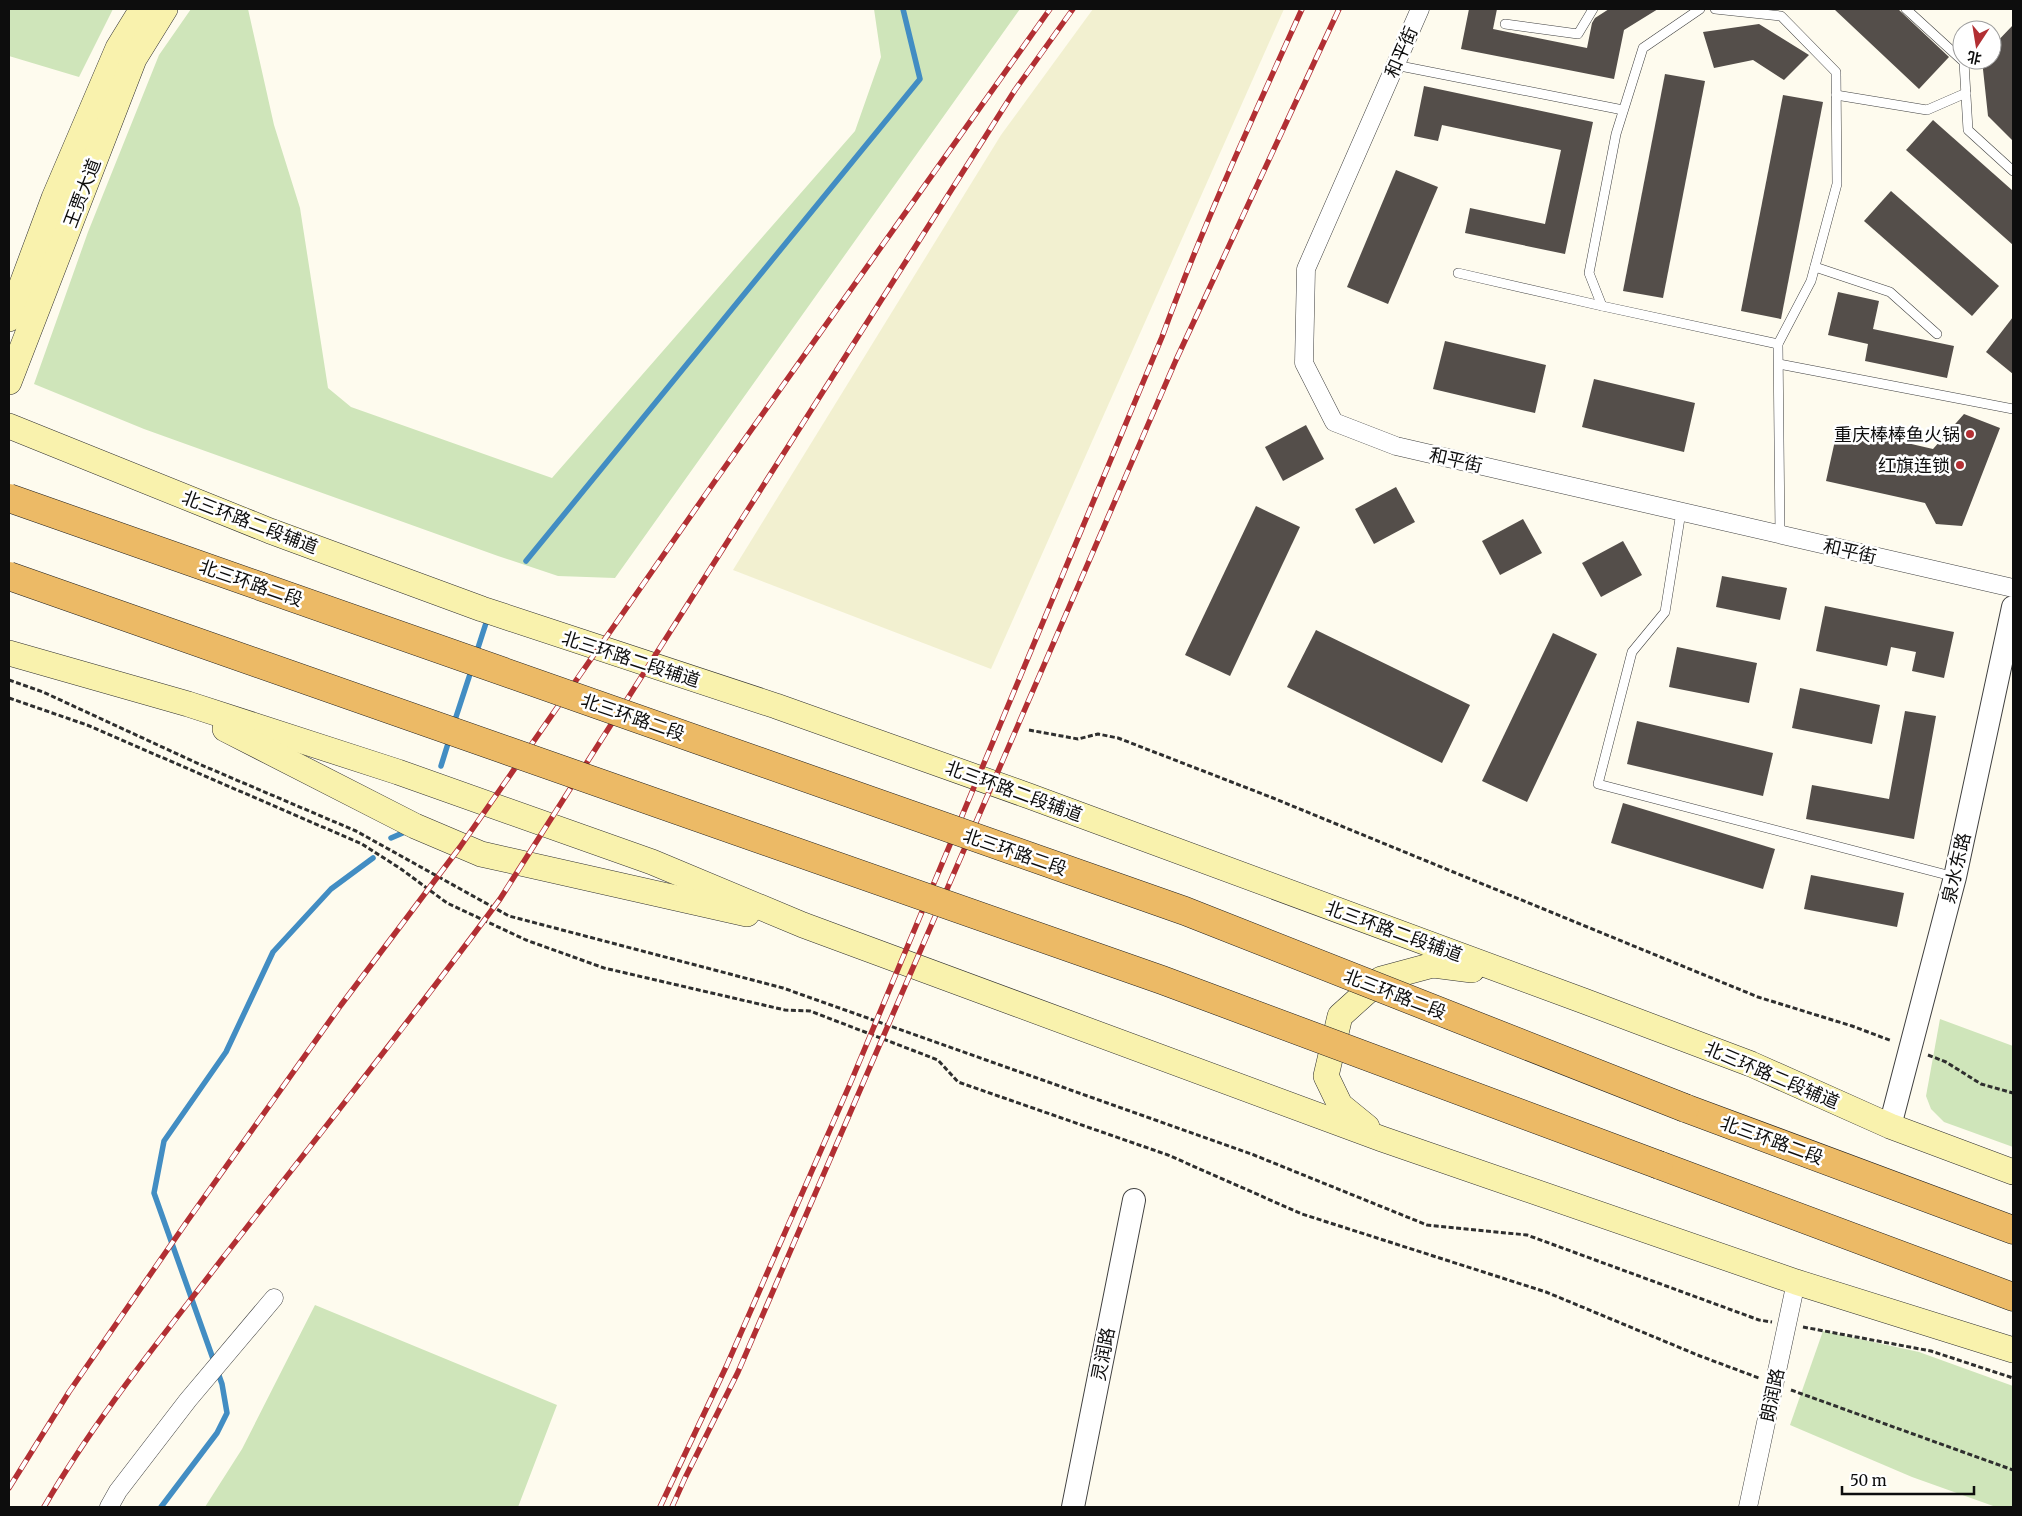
<svg xmlns="http://www.w3.org/2000/svg" width="2022" height="1516" font-family="Merriweather,'Noto Sans SC',serif">
  <style>
    .farmland { fill: #f2f0d0 }
    .green { fill: #cfe5ba }
    .lines { fill: none; stroke-linecap: round; stroke-linejoin: round }
    .stream { stroke: #428dc3; stroke-width: 5.5 }
    .building { fill: #544e4a }
    .service-casing { stroke: #404040; stroke-width: 10 }
    .minor-casing { stroke: #404040; stroke-width: 19 }
    .tertiary-casing { stroke: #404040; stroke-width: 24 }
    .secondary-casing { stroke: #2f2f2f; stroke-width: 26 }
    .trunk-casing { stroke: #1e1e1e; stroke-width: 29 }
    .path { stroke: #2f2f2f; stroke-width: 3; stroke-dasharray: 5 2.5; stroke-linecap: butt }
    .service { stroke: #fff; stroke-width: 9 }
    .minor { stroke: #fff; stroke-width: 18 }
    .tertiary { stroke: #fff; stroke-width: 22 }
    .secondary { stroke: #f9f2ad; stroke-width: 25 }
    .trunk { stroke: #ecba66; stroke-width: 28 }
    .rail-casing { stroke: #b22f33; stroke-width: 5.5 }
    .rail { stroke: #fff; stroke-width: 4; stroke-dasharray: 11; stroke-linecap: butt }
    .trunk-bridge-casing { stroke: #1e1e1e; stroke-width: 29; stroke-linecap: butt }
    .trunk-bridge { stroke: #ecba66; stroke-width: 28 }
    .poi-dot { fill: #b22f33; stroke: #fff; stroke-width: 2 }
    .labels { text-anchor: middle; dominant-baseline: central; stroke-width: 5; stroke-linejoin: round; paint-order: stroke }
    .street-label { font-size: 18px; fill: #0d0d0d; stroke: #fff }
    .poi-label { font-size: 18px; fill: #0d0d0d; stroke: #fff; text-anchor: end }
  </style>
  <rect width="100%" height="100%" fill="#fefbee"/>
  <!-- farmland -->
  <polygon class="farmland" points="1093,9 1284,9 991,669 733,570 1001,135"/>
  <!-- green -->
  <g class="green">
    <polygon points="9,9 113,9 79,77 9,56"/>
    <polygon points="191,9 248,9 274,125 300,208 328,388 351,407 552,478 855,131 881,57 874,9 1020,9 615,578 558,576 498,556 144,429 34,384 88,232 159,55"/>
    <polygon points="1940,1019 2013,1046 2013,1147 1944,1122 1931,1109 1926,1096"/>
    <polygon points="315,1305 557,1405 518,1507 205,1507 242,1449"/>
    <polygon points="1823,1331 1919,1352 2013,1386 2013,1507 1996,1507 1912,1477 1790,1425"/>
  </g>
  <g class="lines">
    <!-- stream -->
    <g class="stream">
      <polyline points="526,561 920,79 903,9"/>
      <polyline points="476,654 486,623"/>
      <polyline points="454,723 472,668"/>
      <polyline points="441,766 450,737"/>
      <polyline points="391,838 405,832"/>
      <polyline points="161,1507 217,1433 227,1413 222,1384 154,1193 164,1141 226,1052 273,952 331,889 373,858"/>
    </g>
  </g>
  <!-- building -->
  <g class="building">
    <polygon points="1469,9 1497,9 1493,29 1587,48 1592,23 1595,18 1609,9 1658,9 1624,30 1614,79 1461,49"/>
    <polygon points="1834,9 1898,9 1949,57 1919,89"/>
    <polygon points="1759,24 1809,55 1784,80 1753,60 1714,68 1703,32"/>
    <polygon points="2013,25 2013,141 1988,116 1982,60 1992,60 1992,47"/>
    <polygon points="1665,74 1705,81 1663,298 1623,291"/>
    <polygon points="1424,86 1593,122 1565,254 1465,233 1470,208 1545,224 1561,150 1442,125 1438,141 1414,136"/>
    <polygon points="1783,95 1823,102 1781,319 1741,311"/>
    <polygon points="1933,120 2013,191 2013,245 1906,150"/>
    <polygon points="1396,170 1438,187 1388,304 1347,287"/>
    <polygon points="1891,191 1999,286 1972,316 1864,221"/>
    <polygon points="1838,292 1879,301 1873,329 1954,346 1947,378 1865,361 1868,344 1828,335"/>
    <polygon points="2013,317 2013,374 1986,352"/>
    <polygon points="1445,341 1546,365 1535,413 1433,389"/>
    <polygon points="1594,379 1695,403 1684,452 1582,427"/>
    <polygon points="1964,414 2000,428 1962,526 1936,524 1925,503 1826,481 1838,427 1933,449"/>
    <polygon points="1306,425 1324,459 1283,481 1265,447"/>
    <polygon points="1396,487 1415,522 1374,544 1355,509"/>
    <polygon points="1256,506 1300,527 1230,676 1185,655"/>
    <polygon points="1523,519 1542,553 1500,575 1482,541"/>
    <polygon points="1623,541 1642,575 1601,597 1582,563"/>
    <polygon points="1722,576 1787,588 1780,620 1716,607"/>
    <polygon points="1825,606 1954,632 1944,678 1912,671 1916,652 1891,647 1887,666 1816,651"/>
    <polygon points="1316,630 1470,705 1442,763 1287,687"/>
    <polygon points="1553,633 1597,654 1527,802 1482,781"/>
    <polygon points="1677,647 1757,663 1749,703 1669,687"/>
    <polygon points="1800,688 1880,705 1872,744 1792,728"/>
    <polygon points="1905,711 1936,716 1914,839 1806,819 1812,785 1889,799"/>
    <polygon points="1637,721 1773,753 1763,796 1627,764"/>
    <polygon points="1623,803 1775,849 1763,889 1611,843"/>
    <polygon points="1811,875 1904,893 1897,927 1804,909"/>
  </g>
  <g class="lines">
    <!-- service casing -->
    <g class="service-casing">
      <g id="service">
        <polyline points="1715,9 1781,16 1836,72 1837,184 1811,281 1778,344 1780,534"/>
        <polyline points="1906,9 1964,62 1968,130 2013,171"/>
        <polyline points="1505,24 1578,34 1593,9"/>
        <polyline points="1395,65 1623,110"/>
        <polyline points="1836,95 1927,110 1966,93"/>
        <polyline points="1815,267 1890,292 1937,334"/>
        <polyline points="1458,273 1602,306 1778,344"/>
        <polyline points="1602,306 1589,273 1616,134 1643,48 1700,9"/>
        <polyline points="1779,364 2013,409"/>
        <polyline points="1681,512 1665,612 1632,652 1598,784 1955,877"/>
      </g>
    </g>
    <!-- minor casing -->
    <g class="minor-casing">
      <g id="minor">
        <polyline points="1420,9 1306,269 1304,363 1334,422 1396,446 2013,588"/>
        <polyline points="109,1507 118,1491 188,1400 274,1298"/>
        <polyline points="1748,1507 1796,1282"/>
      </g>
    </g>
    <!-- tertiary casing -->
    <g class="tertiary-casing">
      <g id="tertiary">
        <polyline points="1890,1126 1955,877 2013,607"/>
        <polyline points="1073,1507 1134,1200"/>
      </g>
    </g>
    <!-- secondary casing -->
    <g class="secondary-casing">
      <g id="secondary">
        <polyline points="9,319 54,198 118,48 142,9"/>
        <polyline points="9,382 134,59 165,9"/>
        <polyline points="9,426 270,531 482,609 776,706 1029,796 1584,1001 1751,1064 1890,1126 2013,1172"/>
        <polyline points="9,653 188,704 398,772 652,862 803,925 1382,1139 1796,1282 2013,1350"/>
        <polyline points="225,729 415,826 481,854 747,914"/>
        <polyline points="1367,1127 1340,1105 1326,1076 1340,1016 1381,979 1433,965 1472,970"/>
      </g>
    </g>
    <!-- trunk casing -->
    <g class="trunk-casing">
      <g id="trunk">
        <polyline points="1685,1108 2013,1230"/>
        <polyline points="1659,1165 2013,1297"/>
      </g>
    </g>
    <!-- path -->
    <g class="path">
      <polyline points="9,680 43,692 199,764 356,831 509,916 783,988 1254,1155 1427,1225 1527,1235 1759,1320 1772,1322"/>
      <polyline points="9,698 87,725 362,844 401,869 447,903 526,940 604,968 785,1010 810,1011 938,1060 958,1082 1168,1155 1302,1214 1546,1292 1700,1356 1759,1378"/>
      <polyline points="1029,730 1078,739 1098,734 1118,738 1273,798 1758,997 1852,1026 1892,1041"/>
      <polyline points="1928,1055 1946,1062 1981,1084 2013,1093"/>
      <polyline points="1803,1327 1931,1351 2013,1378"/>
      <polyline points="1791,1390 2013,1470"/>
    </g>
    <!-- service -->
    <use href="#service" class="service"/>
    <!-- minor -->
    <use href="#minor" class="minor"/>
    <!-- tertiary -->
    <use href="#tertiary" class="tertiary"/>
    <!-- secondary -->
    <use href="#secondary" class="secondary"/>
    <!-- trunk -->
    <use href="#trunk" class="trunk"/>
    <!-- rail casing -->
    <g class="rail-casing">
      <g id="rail">
        <polyline points="9,1488 69,1392 188,1220 341,1005 460,847 715,481 1050,9"/>
        <path d="M44,1507C95,1419 160,1340 222,1259C315,1140 410,1021 500,899L1015,90L1073,9"/>
        <path d="M660,1507L726,1367L850,1084L1162,337C1203,225 1253,117 1302,9"/>
        <polyline points="672,1507 685,1478 738,1372 1176,360 1339,9"/>
      </g>
    </g>
    <!-- rail -->
    <use href="#rail" class="rail"/>
    <!-- trunk-bridge casing -->
    <g class="trunk-bridge-casing">
      <g id="trunk-bridge">
        <polyline points="9,498 1185,911 1685,1108"/>
        <polyline points="9,576 1162,980 1659,1165"/>
      </g>
    </g>
    <!-- trunk-bridge -->
    <use href="#trunk-bridge" class="trunk-bridge"/>
  </g>
  <!-- markers -->
  <g class="poi-dot">
    <circle cx="1970" cy="434" r="5"/>
    <circle cx="1960" cy="465" r="5"/>
  </g>
  <g class="labels">
    <!-- street labels -->
    <g class="street-label">
      <text transform="translate(1401 52) rotate(-66)">和平街</text>
      <text transform="translate(82 193) rotate(-69)">王贾大道</text>
      <text transform="translate(1456 460) rotate(13)">和平街</text>
      <text transform="translate(250 522) rotate(21)">北三环路二段辅道</text>
      <text transform="translate(1850 551) rotate(13)">和平街</text>
      <text transform="translate(251 583) rotate(19)">北三环路二段</text>
      <text transform="translate(631 659) rotate(18)">北三环路二段辅道</text>
      <text transform="translate(633 717) rotate(19)">北三环路二段</text>
      <text transform="translate(1014 791) rotate(20)">北三环路二段辅道</text>
      <text transform="translate(1015 852) rotate(19)">北三环路二段</text>
      <text transform="translate(1956 868) rotate(-77)">泉水东路</text>
      <text transform="translate(1394 931) rotate(20)">北三环路二段辅道</text>
      <text transform="translate(1395 994) rotate(21)">北三环路二段</text>
      <text transform="translate(1772 1075) rotate(23)">北三环路二段辅道</text>
      <text transform="translate(1772 1140) rotate(20)">北三环路二段</text>
      <text transform="translate(1103 1354) rotate(-79)">灵润路</text>
      <text transform="translate(1772 1395) rotate(-78)">朗润路</text>
    </g>
    <!-- poi labels -->
    <g class="poi-label">
      <text x="1960" y="434">重庆棒棒鱼火锅</text>
      <text x="1950" y="465">红旗连锁</text>
    </g>
  </g>
  <!-- border -->
  <rect width="2022" height="1516" fill="none" stroke="#0d0d0d" stroke-width="20"/>
  <!-- north arrow -->
  <g transform="translate(1977 45) rotate(192)"><circle r="24" fill="#ffffff" stroke="#9e9e9e"/>
  <path d="M0-4L9 19L0 12L-9 19Z" fill="#b22f33"/>
  <text y="-8" font-size="14" font-weight="bold" text-anchor="middle" fill="#0d0d0d">北</text>
  </g>
  <!-- scale -->
  <path d="M1842 1486v8h132v-8" fill="none" stroke="#0d0d0d" stroke-width="2.5"/>
  <text x="1850" y="1486" font-size="15" fill="#0d0d0d" stroke="#ffffff" stroke-width="4" paint-order="stroke">50 m</text>
</svg>
